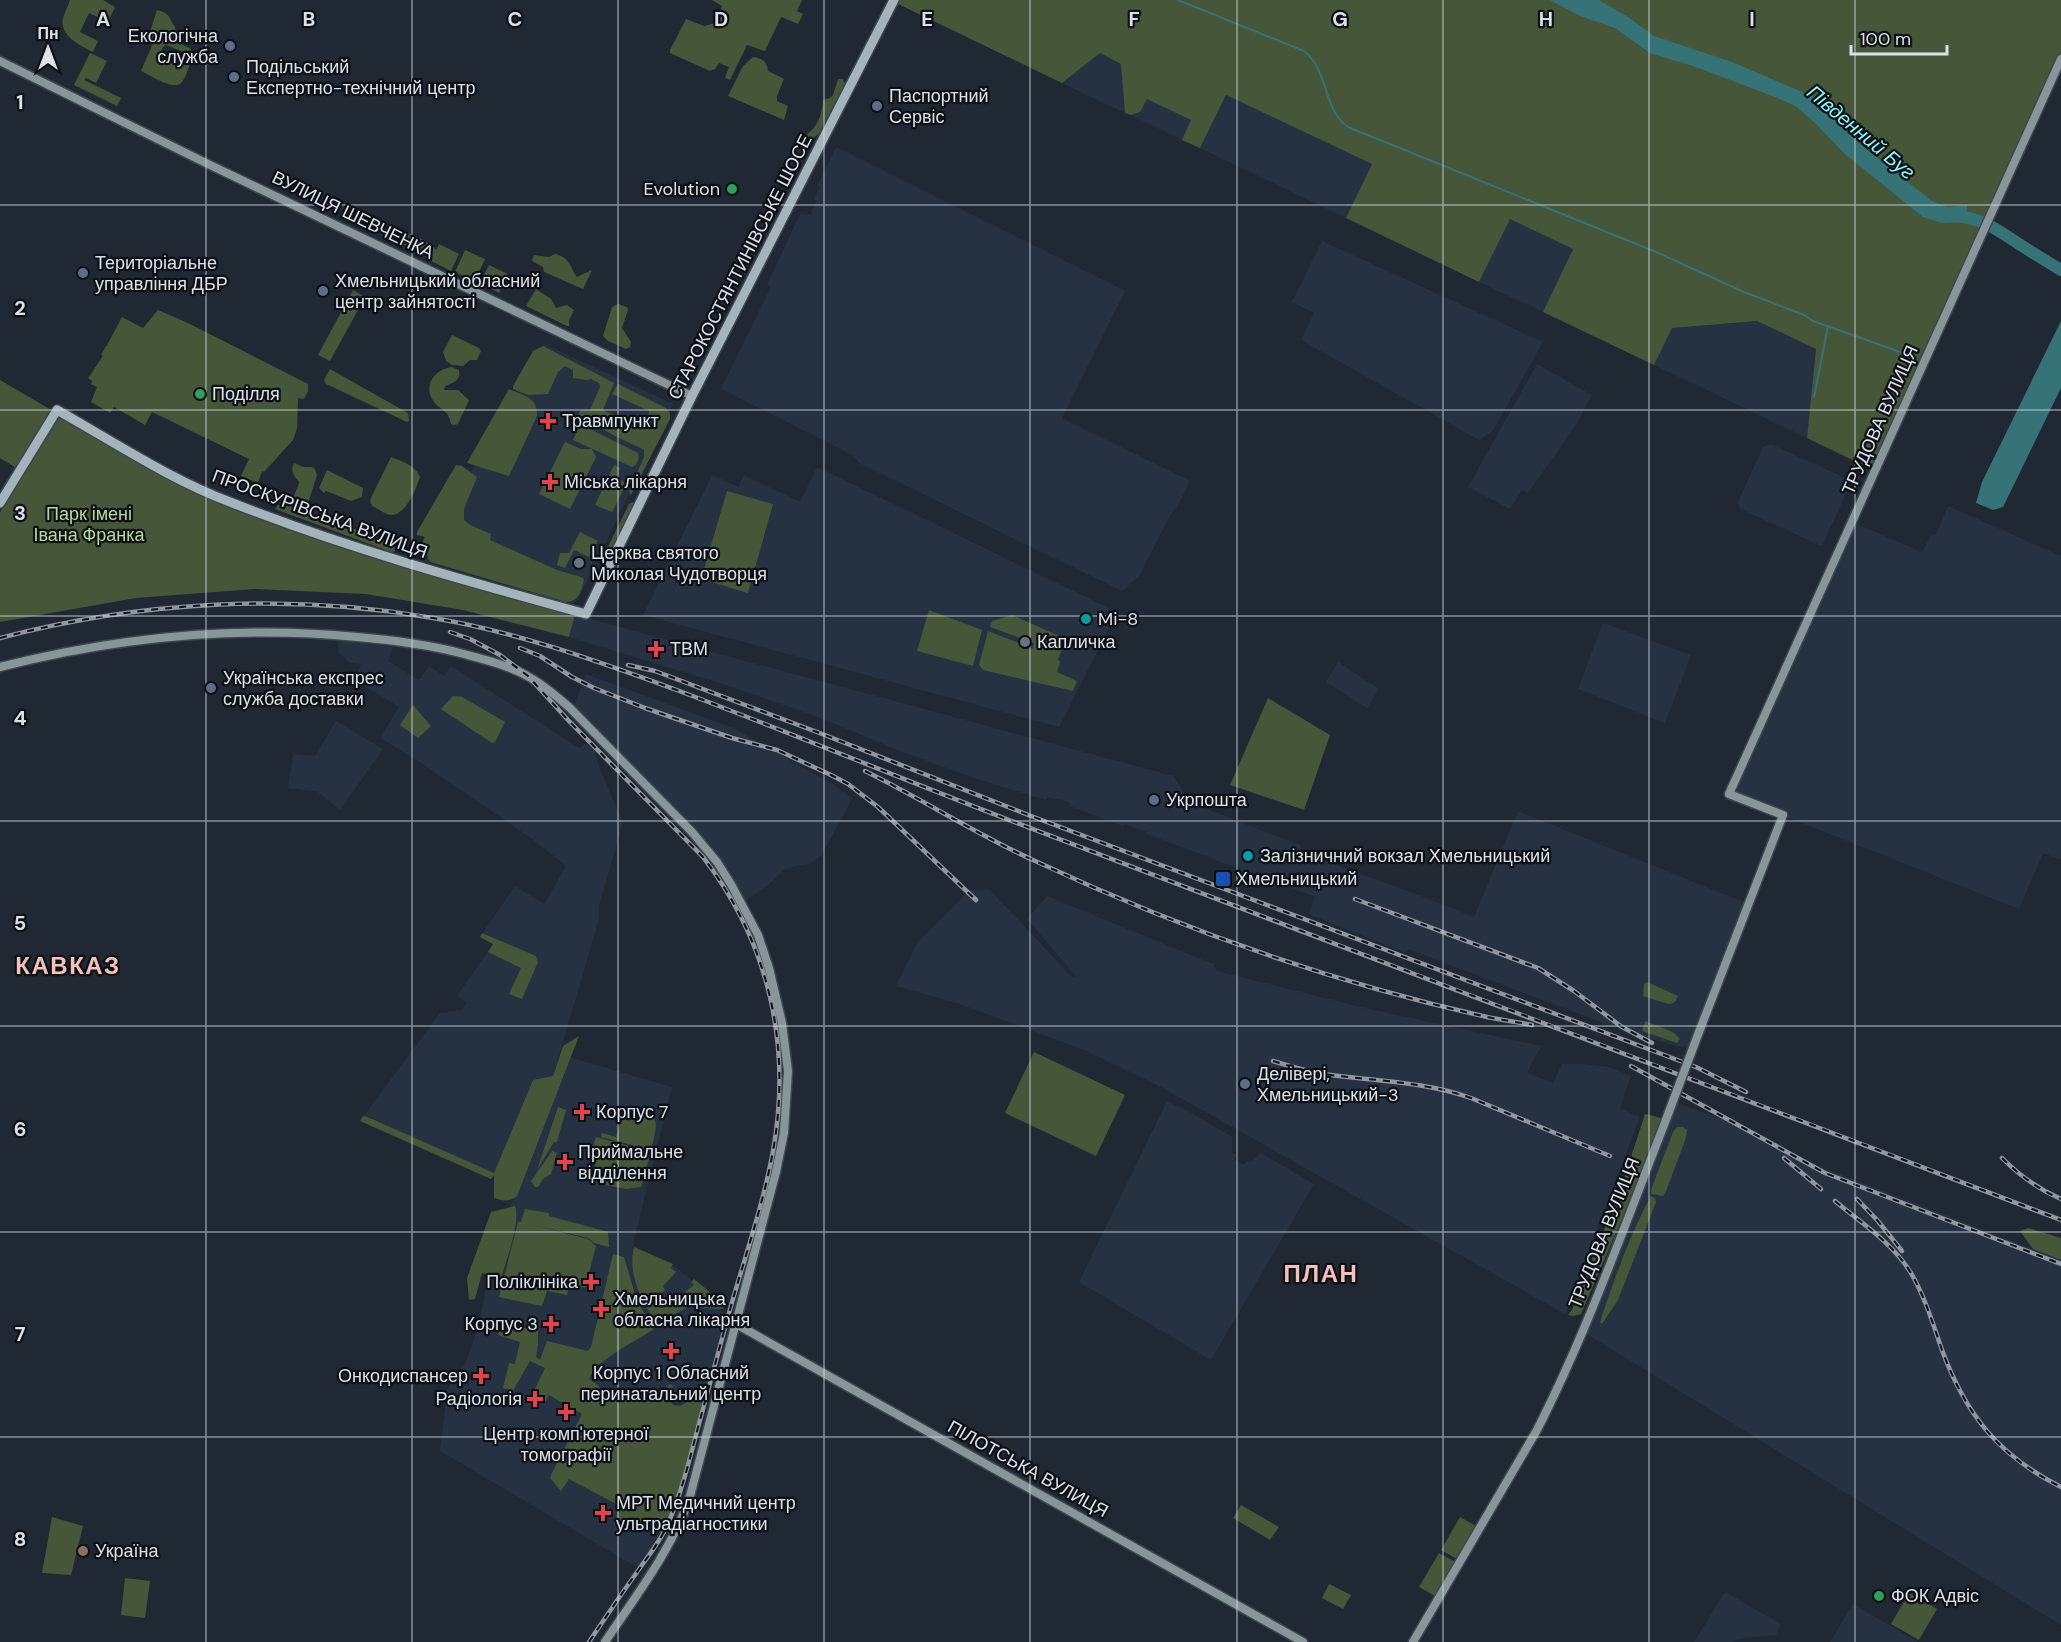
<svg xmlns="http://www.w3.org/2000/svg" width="2061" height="1642" font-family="'DM Sans',sans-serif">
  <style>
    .built { fill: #263242 }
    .green { fill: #465639 }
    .water { fill: #357377 }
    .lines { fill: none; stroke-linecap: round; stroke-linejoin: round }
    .stream { stroke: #357377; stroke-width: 2 }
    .river { stroke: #357377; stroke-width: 12 }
    .secondary-casing { stroke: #3e4651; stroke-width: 11 }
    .primary-casing { stroke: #3e4651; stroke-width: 12 }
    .secondary { stroke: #88969a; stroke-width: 8 }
    .primary { stroke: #a3b5ba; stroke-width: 9 }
    .rail-casing { stroke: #9097a1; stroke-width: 4.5 }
    .rail { stroke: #0d1116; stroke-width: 2; stroke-dasharray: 7; stroke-linecap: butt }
    .secondary-bridge-casing { stroke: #3e4651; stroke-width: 11; stroke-linecap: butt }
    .secondary-bridge { stroke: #88969a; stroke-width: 8 }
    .grid { fill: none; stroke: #dbe1e9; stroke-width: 1.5; stroke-opacity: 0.55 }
    .service-dot { fill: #5c6f8a; stroke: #0d1116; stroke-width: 2 }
    .leisure-dot { fill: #2e9e5b; stroke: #0d1116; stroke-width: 2 }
    .health-dot { fill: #e0444e; stroke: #0d1116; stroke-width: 2 }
    .worship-dot { fill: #6b7280; stroke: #0d1116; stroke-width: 2 }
    .culture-dot { fill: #0f9aa8; stroke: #0d1116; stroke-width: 2 }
    .transit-dot { fill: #1a4fb4; stroke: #0d1116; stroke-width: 2 }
    .education-dot { fill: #8d6e63; stroke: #0d1116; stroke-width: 2 }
    .labels { text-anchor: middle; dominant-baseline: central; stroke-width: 4.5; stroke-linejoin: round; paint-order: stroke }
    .poi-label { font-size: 18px; fill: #dbe1e9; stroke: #0d1116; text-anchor: start }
    .street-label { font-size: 18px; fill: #dbe1e9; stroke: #0d1116 }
    .park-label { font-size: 18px; fill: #b6da9a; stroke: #0d1116 }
    .water-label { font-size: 20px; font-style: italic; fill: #92f5fc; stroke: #0d1116 }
    .district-label { font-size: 24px; font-weight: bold; letter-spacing: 1.5px; fill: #f4c1ba; stroke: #0d1116 }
    .grid-label { font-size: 20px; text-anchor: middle; font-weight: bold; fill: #dbe1e9; stroke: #0d1116; stroke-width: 4.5; stroke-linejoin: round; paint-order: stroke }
  </style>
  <rect width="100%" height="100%" fill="#202834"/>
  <!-- built -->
  <g class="built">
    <polygon points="1100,53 1122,64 1125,113 1062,83"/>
    <polygon points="1226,95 1372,164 1346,218 1200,148"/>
    <polygon points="1147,98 1192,120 1182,140 1131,115 1140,112"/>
    <polygon points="836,147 1125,291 1062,418 1190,481 1177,507 1173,510 1139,576 1122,591 859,463 854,456 721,389 771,287 767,285 800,214 810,215 817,201 814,199 820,187 817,186"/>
    <polygon points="1510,218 1573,249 1543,312 1479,282"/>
    <polygon points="1322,241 1543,342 1492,432 1479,440 1301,340 1314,313 1292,302"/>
    <polygon points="1757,321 1816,349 1807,438 1654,365 1672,328"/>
    <polygon points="544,344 673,404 578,599 573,603 421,560"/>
    <polygon points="1537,364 1592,395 1576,425 1528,493 1522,490 1510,509 1468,487"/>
    <polygon points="1770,444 1852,481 1822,546 1740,509 1738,502 1763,447"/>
    <polygon points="817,467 1117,612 1059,727 643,615 712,475 738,487 744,475 800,502"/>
    <polygon points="1948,506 2061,556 2061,860 2043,853 2019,909 1729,794 1852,522 1922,552 1931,536 1936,534"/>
    <polygon points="575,615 1173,776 1191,803 1300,845 1303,860 1316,865 1319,859 1419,895 1474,917 1518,811 1746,903 1689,1049 1635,1035 1408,949 1406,953 1308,914 1315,897 1278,883 1276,889 1270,886 1271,881 1147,834 1147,832 1124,824 1123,826 1069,806 1070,802 1048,797 1046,800 974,778 900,751 818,717 726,685 569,637"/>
    <polygon points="1603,623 1691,655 1665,723 1578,689"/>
    <polygon points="337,640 393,647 388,661 419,680 429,666 444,676 451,666 579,748 586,744 594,749 600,769 623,823 599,905 599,919 553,1076 533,1080 491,1179 360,1121 440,1013 462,1010 467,1003 457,996 493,944 480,937 515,886 544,904 566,866 535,841 420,762 380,738 399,707 357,681 356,674 361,665 349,662 339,653"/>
    <polygon points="1338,662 1379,689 1367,708 1326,682"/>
    <polygon points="586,674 733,728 836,786 852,799 821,856 811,863 785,869 767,886 744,901 735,885 574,707"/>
    <polygon points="336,721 383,749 340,810 318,792 288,788 293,754 315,756"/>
    <polygon points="970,890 990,890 1072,977 1076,976 1027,919 1047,896 1213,964 1217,971 1369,1009 1541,1046 1527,1073 1553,1083 1562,1064 1586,1064 1609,1067 1631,1076 1620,1108 1640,1117 1565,1314 1163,1088 1087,1051 957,1003 896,986 918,942"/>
    <polygon points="569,1057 672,1087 632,1248 677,1268 715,1300 727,1318 677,1493 658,1536 640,1569 440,1451 447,1390 466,1362 479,1324 493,1250"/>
    <polygon points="1167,1101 1190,1112 1232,1137 1232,1153 1237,1155 1234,1159 1244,1165 1247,1161 1251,1162 1261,1153 1314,1184 1211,1360 1079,1282"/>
    <polygon points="1675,1102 1740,1126 1816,1165 2061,1260 2061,1625 1585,1333"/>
    <polygon points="1725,1592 1781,1624 1776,1635 1743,1638 1732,1642 1694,1642"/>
    <polygon points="1853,1604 1918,1642 1830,1642"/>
  </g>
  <!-- green -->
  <g class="green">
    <path d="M70,0H103L115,7L108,22L89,13L80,32L98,41L93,52C80,46 59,35 63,18C65,12 68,6 70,0Z"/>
    <polygon points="712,0 802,0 797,11 803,14 798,24 781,17 765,51 747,45 730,80 725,78 729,67 719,63 715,69 710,71 670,53 670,50 686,19 704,26 716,23 722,6"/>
    <polygon points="897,0 2061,0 2061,52 1873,470 1807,438 1816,349 1757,321 1672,328 1654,365 1543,312 1573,249 1510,219 1479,282 1346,218 1372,164 1226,95 1200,148 1182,140 1191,120 1147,99 1140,112 1131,115 1125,113 1121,64 1100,53 1062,83 896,3"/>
    <path d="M157,10C172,14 168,18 175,27L176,42L190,48L191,50L188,54L166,45L162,48V51L190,63C188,69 186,77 182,82C175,92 150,75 141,71L151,48L152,44L147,41Z"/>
    <polygon points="90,53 107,61 96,83 86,78 84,80 121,98 117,106 74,85"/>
    <path d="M753,57C763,58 767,62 768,71L784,79L777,96V101L788,106L784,120L728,96L743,66Z"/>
    <path d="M838,79H843L845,84L819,133C815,137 810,141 804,138L805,136C818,126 822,116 823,100L830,98L833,95Z"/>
    <path d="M388,227C400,228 429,240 436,250L439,244L459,254L451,271L431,261L432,257L386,237L383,232Z"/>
    <polygon points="465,250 485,259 475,281 455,272"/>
    <path d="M555,254C570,257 570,267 577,277L592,270L583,289L544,272L543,267L532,261L534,255L549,257Z"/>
    <polygon points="489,265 508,274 499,293 480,283"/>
    <polygon points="536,289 551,299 556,308 567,305 574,310 569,320 569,326 567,326 526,306"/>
    <polygon points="353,290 365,297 330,361 318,355"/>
    <polygon points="618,304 627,307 628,310 622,328 631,342 630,347 626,349 608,341 603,336 612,307"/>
    <polygon points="158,310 188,323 308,384 308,391 304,399 298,398 297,428 293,440 264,472 262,471 258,483 241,476 249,459 152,412 145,425 114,407 110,413 91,402 97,387 91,384 92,381 88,378 103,356 101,355 106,346 108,346 107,345 122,317 143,328"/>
    <polygon points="452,335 479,348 481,351 477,360 470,360 463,366 452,365 446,361 443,352"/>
    <path d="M543,346L614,383L603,410L638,426C643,425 649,416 649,411L612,394L618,384L666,408L670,413V419L631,495L629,492L644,457V450C631,442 603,434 596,421L586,417L581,419L579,415L580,411L590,410L600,387L599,383L591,379L587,380L573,378V370L565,366L558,372L548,394L528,395L513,389V386L533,351Z"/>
    <path d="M452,367L459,370C461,381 453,383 445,386L444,390H458L469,400L458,424L454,425L451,424C448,409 442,412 434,402C422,385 435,369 452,367Z"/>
    <polygon points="330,369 408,413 409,421 407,422 326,384 324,380"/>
    <polygon points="0,380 53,411 18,469 0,458"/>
    <path d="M509,389C524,396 538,397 537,416L509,476L467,463Z"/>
    <polygon points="58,414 228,505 575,615 569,637 463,610 366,594 255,589 136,598 0,622 0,512"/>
    <path d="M580,424L638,453C640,458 637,466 632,467L573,440Z"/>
    <polygon points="565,442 581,449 592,449 596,457 570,509 539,494"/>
    <path d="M391,457C402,461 415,465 420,477C416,489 406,516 390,515C385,514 377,508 372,506L370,500Z"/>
    <path d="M294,463L303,467H312L315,469L317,475L307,507L309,513L383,539L394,545L395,551L391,552L275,509L278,505L290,506C293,496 297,491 299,482C294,477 290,469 294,463Z"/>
    <path d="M456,465L462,466L477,477L464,509V520L470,525L491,534L490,540L557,570L581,577L584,579C582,590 579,602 566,602L430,562L422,543L425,537L417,535V532Z"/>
    <polygon points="614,465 620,468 616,478 623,481 625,486 612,512 595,505"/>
    <polygon points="327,470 363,488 362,497 351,501 326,491 324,493 319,488"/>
    <polygon points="727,491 773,504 748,593 701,579"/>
    <polygon points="633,502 636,505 607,559 604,563 601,561 629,504"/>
    <polygon points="580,532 598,541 589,557 574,550 565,568 557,565 560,553 569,553"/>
    <polygon points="929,610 982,630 973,666 917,651"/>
    <polygon points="1012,615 1066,639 1058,660 1060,662 1057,672 1077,681 1073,691 983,670 979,665 988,631 1021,644 1024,648 1030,650 1033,648 1034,643 990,627 992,621"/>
    <polygon points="453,696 462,697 505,722 495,742 492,743 441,709"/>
    <polygon points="1268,698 1330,735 1304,810 1230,785"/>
    <polygon points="413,705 431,726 418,738 400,725"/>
    <polygon points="482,933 536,956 538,962 522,999 509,994 521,968 488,952 493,944 480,937"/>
    <path d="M1647,982L1678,996C1676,1001 1674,1004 1668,1004L1643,996L1644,984Z"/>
    <polygon points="1645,1021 1673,1032 1680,1039 1677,1043 1642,1031"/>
    <path d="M579,1036L517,1196C510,1202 503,1201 494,1198V1175L491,1179L360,1121L363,1116L372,1119L494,1173L533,1080L553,1076L563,1046Z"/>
    <polygon points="1034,1052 1125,1095 1096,1156 1005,1113"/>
    <path d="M625,1106C659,1116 660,1115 651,1150L601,1137L602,1133L616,1137Z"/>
    <polygon points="558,1107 566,1110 557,1142 554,1142 537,1170"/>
    <polygon points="1645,1114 1661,1118 1661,1120 1621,1221 1581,1314 1573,1316 1568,1315 1572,1310 1622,1185"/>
    <polygon points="1677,1127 1683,1127 1687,1130 1686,1138 1666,1191 1663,1196 1651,1194 1652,1187 1673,1132"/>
    <polygon points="596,1137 651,1152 641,1187 626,1189 605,1185 590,1155"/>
    <polygon points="552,1151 557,1153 551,1174 543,1179 538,1187 535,1187 531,1181"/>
    <path d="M1651,1196L1655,1198L1656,1202L1618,1300L1602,1324L1600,1322C1613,1282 1631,1232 1651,1196Z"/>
    <path d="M515,1206C521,1222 506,1261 501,1278L482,1273L475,1299L469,1300L467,1278L491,1212Z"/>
    <polygon points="525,1209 549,1213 549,1216 608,1232 609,1247 594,1243 588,1238 525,1223 588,1239 596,1246 585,1288 570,1283 567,1295 547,1291 542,1306 499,1297 518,1222 521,1222"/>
    <polygon points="2028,1228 2061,1238 2061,1260 2033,1249 2020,1231"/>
    <path d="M634,1247L673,1264L671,1268L676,1272L663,1286L665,1290L657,1298L667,1306L694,1285L691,1282L694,1279L716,1297L724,1309L688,1307L657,1324C642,1301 627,1275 634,1247Z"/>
    <path d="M613,1254L624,1257L637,1301L654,1329C635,1342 598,1358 589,1379C599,1385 602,1387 600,1399L603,1402L623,1399L651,1402L656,1392L664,1390L670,1384L673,1386V1394L670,1400L673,1405L680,1406C689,1402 692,1395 702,1402C693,1444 683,1496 661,1533L631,1520H628L624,1527L614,1524L620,1506L569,1479L561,1491L550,1478L552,1473L582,1414L549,1395L545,1402L532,1395L545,1368L530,1361L513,1391L503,1388L509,1363L515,1364L520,1342L498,1335L501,1322L538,1331V1344L536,1357L540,1360L547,1341L588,1351L591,1347Z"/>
    <polygon points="1241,1505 1279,1527 1270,1540 1233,1518"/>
    <polygon points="52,1517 83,1526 71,1575 42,1573"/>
    <polygon points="1460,1517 1476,1526 1457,1559 1441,1550"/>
    <polygon points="1439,1553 1455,1562 1435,1596 1419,1587"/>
    <polygon points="125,1578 150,1581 145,1618 121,1615"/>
    <polygon points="1329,1584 1351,1595 1343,1609 1322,1598"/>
    <polygon points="1909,1593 1937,1609 1919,1640 1891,1624"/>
  </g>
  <!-- water -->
  <g class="water">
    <polygon points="1550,0 1599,0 1628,17 1654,36 1732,62 1814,97 1860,144 1932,201 1947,207 1967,205 1966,222 1942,223 1923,217 1846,155 1815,123 1797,107 1775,97 1696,67 1650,53 1615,28 1580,16"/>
    <polygon points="2061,321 2061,388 2003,507 1993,510 1976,503 1982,482"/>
  </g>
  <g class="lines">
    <!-- stream -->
    <g class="stream">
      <path d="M1178,0L1304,51C1330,72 1322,109 1348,127L1656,252L1744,292L1804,315L1813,321L1903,353"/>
      <polyline points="1814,397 1828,326"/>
    </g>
    <!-- river -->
    <path class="river" d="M1951,216C1978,216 1995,228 2016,242C2031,252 2046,261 2061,270"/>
    <!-- secondary casing -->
    <g class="secondary-casing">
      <g id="secondary">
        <polyline points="0,61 208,164 692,396"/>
        <path d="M0,667C118,637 235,625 357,637C392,640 426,644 460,653C482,659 509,665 529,677C544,685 556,696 569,707L692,832L717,862L732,886L758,935L769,968L782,1023L788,1071L784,1133L776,1172L689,1500C670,1552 635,1597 605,1642"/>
        <polyline points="1699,1032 1783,815 1729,794 2061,59"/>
        <polyline points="736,1324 1303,1642"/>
        <path d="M1413,1642L1537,1430C1587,1332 1624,1227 1664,1125"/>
      </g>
    </g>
    <!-- primary casing -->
    <g class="primary-casing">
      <path id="primary" d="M0,503L57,410C114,442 169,479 230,502C346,548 466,581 586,614L692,396L894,0"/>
    </g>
    <!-- secondary -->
    <use href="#secondary" class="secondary"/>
    <!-- primary -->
    <use href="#primary" class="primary"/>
    <!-- rail casing -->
    <g class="rail-casing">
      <g id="rail">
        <path d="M450,632L470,639L500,655L528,676L568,720L703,857C769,943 792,1045 773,1151C763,1206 744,1259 729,1313C718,1353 707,1394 696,1435C688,1466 680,1497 667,1526C659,1543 646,1559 635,1575C619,1597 604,1620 589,1642"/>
        <path d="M0,638C141,601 289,593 433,618C517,632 594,660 674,689C786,731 897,777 1009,820C1360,953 1711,1086 2061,1220"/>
        <polyline points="520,648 540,656 572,677 594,688 645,708 732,738 777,750 831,775 848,784 878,807 976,900"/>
        <polyline points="628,665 655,671 817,732 1031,816 1696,1067 1746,1092"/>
        <path d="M865,771C922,799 976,834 1033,860C1178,928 1331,982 1487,1017C1502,1020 1517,1022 1532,1025"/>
        <polyline points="1355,899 1538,968 1574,991 1622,1027 1652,1043"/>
        <path d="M1273,1061C1289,1066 1306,1071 1323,1074C1373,1081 1423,1081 1471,1098L1610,1156"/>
        <polyline points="1631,1066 1825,1173 2061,1264"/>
        <polyline points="1784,1158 1821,1189"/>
        <path d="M2002,1158C2019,1175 2038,1189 2061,1199"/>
        <polyline points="1857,1199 1878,1221 1902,1251"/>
        <path d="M1835,1201C1861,1223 1893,1243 1911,1273C1925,1297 1933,1324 1942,1350C1966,1415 1998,1455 2061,1487"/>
      </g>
    </g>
    <!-- rail -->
    <use href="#rail" class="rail"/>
    <!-- secondary-bridge casing -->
    <g class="secondary-bridge-casing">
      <polyline id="secondary-bridge" points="1664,1125 1699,1032"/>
    </g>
    <!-- secondary-bridge -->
    <use href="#secondary-bridge" class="secondary-bridge"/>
  </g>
  <!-- grid -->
  <path class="grid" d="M206,0V1642M412,0V1642M618,0V1642M824,0V1642M1030,0V1642M1237,0V1642M1443,0V1642M1649,0V1642M1855,0V1642M0,205H2061M0,410H2061M0,616H2061M0,821H2061M0,1026H2061M0,1232H2061M0,1437H2061"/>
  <!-- markers -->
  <g class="service-dot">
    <circle cx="230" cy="46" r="6"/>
    <circle cx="234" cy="77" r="6"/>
    <circle cx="877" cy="106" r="6"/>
    <circle cx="83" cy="273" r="6"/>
    <circle cx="323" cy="291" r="6"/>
    <circle cx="211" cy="688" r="6"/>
    <circle cx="1154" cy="800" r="6"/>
    <circle cx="1245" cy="1084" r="6"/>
  </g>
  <g class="leisure-dot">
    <circle cx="732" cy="189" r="6"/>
    <circle cx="200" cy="394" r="6"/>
    <circle cx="1879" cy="1596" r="6"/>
  </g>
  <g class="health-dot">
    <path d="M545 412h6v6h6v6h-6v6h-6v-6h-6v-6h6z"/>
    <path d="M547 473h6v6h6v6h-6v6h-6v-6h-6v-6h6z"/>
    <path d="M653 640h6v6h6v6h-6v6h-6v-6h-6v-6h6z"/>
    <path d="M579 1103h6v6h6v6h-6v6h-6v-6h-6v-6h6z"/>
    <path d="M562 1153h6v6h6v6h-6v6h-6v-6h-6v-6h6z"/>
    <path d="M588 1273h6v6h6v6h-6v6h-6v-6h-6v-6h6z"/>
    <path d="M598 1300h6v6h6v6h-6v6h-6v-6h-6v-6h6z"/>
    <path d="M548 1315h6v6h6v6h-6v6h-6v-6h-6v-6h6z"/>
    <path d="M668 1342h6v6h6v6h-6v6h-6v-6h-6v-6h6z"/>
    <path d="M478 1367h6v6h6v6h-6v6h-6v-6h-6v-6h6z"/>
    <path d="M532 1390h6v6h6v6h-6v6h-6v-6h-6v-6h6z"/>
    <path d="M563 1403h6v6h6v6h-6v6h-6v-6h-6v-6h6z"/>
    <path d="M600 1504h6v6h6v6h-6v6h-6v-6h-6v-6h6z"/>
  </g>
  <g class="worship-dot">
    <circle cx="579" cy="563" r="6"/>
    <circle cx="1025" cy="642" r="6"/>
  </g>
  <g class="culture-dot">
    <circle cx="1086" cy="619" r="6"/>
    <circle cx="1248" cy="856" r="6"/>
  </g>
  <rect class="transit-dot" x="1215" y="871" width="16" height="16" rx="3"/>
  <circle class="education-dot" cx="83" cy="1551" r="6"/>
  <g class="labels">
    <!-- poi labels -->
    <g class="poi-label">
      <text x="218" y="36" text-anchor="end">Екологічна<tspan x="218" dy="21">служба</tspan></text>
      <text x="246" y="67">Подільський<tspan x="246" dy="21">Експертно-технічний центр</tspan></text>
      <text x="889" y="96">Паспортний<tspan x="889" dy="21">Сервіс</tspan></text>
      <text x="720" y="189" text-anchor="end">Evolution</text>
      <text x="95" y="263">Територіальне<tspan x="95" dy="21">управління ДБР</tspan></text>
      <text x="335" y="281">Хмельницький обласний<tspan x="335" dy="21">центр зайнятості</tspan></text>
      <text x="212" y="394">Поділля</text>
      <text x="562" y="421">Травмпункт</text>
      <text x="564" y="482">Міська лікарня</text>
      <text x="591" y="553">Церква святого<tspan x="591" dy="21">Миколая Чудотворця</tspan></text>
      <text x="1098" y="619">Mi-8</text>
      <text x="1037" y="642">Капличка</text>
      <text x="670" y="649">ТВМ</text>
      <text x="223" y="678">Українська експрес<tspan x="223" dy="21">служба доставки</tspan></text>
      <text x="1166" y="800">Укрпошта</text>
      <text x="1260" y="856">Залізничний вокзал Хмельницький</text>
      <text x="1236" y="879">Хмельницький</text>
      <text x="1257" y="1074">Делівері,<tspan x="1257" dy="21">Хмельницький-3</tspan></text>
      <text x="596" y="1112">Корпус 7</text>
      <text x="578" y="1152">Приймальне<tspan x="578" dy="21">відділення</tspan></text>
      <text x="578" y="1282" text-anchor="end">Поліклініка</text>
      <text x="614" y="1299">Хмельницька<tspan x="614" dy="21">обласна лікарня</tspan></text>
      <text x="538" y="1324" text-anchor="end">Корпус 3</text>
      <text x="671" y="1373" text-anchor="middle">Корпус 1 Обласний<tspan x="671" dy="21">перинатальний центр</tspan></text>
      <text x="468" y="1376" text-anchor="end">Онкодиспансер</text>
      <text x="522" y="1399" text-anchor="end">Радіологія</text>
      <text x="566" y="1434" text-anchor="middle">Центр комп'ютерної<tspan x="566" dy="21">томографії</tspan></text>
      <text x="616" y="1503">МРТ Медичний центр<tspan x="616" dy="21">ультрадіагностики</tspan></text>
      <text x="95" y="1551">Україна</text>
      <text x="1891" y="1596">ФОК Адвіс</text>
    </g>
    <!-- street labels -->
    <g class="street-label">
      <text transform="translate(353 215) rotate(26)">ВУЛИЦЯ ШЕВЧЕНКА</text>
      <text transform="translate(740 267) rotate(-63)">СТАРОКОСТЯНТИНІВСЬКЕ ШОСЕ</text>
      <text transform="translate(1880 420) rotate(-66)">ТРУДОВА ВУЛИЦЯ</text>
      <text transform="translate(320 514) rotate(20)">ПРОСКУРІВСЬКА ВУЛИЦЯ</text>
      <text transform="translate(1604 1233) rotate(-68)">ТРУДОВА ВУЛИЦЯ</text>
      <text transform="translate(1028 1469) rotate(29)">ПІЛОТСЬКА ВУЛИЦЯ</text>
    </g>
    <!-- park labels -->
    <g class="park-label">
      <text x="89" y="514">Парк імені<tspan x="89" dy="21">Івана Франка</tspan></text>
    </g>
    <!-- water labels -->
    <g class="water-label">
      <text transform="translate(1861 132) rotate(40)">Південний Буг</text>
    </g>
    <!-- district labels -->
    <g class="district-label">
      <text x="68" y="965">КАВКАЗ</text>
      <text x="1321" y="1273">ПЛАН</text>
    </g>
  </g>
  <g class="grid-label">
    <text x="103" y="26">A</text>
    <text x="309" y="26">B</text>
    <text x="515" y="26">C</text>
    <text x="721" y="26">D</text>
    <text x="927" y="26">E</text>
    <text x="1134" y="26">F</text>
    <text x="1340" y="26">G</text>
    <text x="1546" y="26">H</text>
    <text x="1752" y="26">I</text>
    <text x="20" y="109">1</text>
    <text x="20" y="315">2</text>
    <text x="20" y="520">3</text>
    <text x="20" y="725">4</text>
    <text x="20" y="930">5</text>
    <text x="20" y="1136">6</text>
    <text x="20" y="1341">7</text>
    <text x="20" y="1546">8</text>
  </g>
  <!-- north arrow -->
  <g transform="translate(48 48)" stroke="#0d1116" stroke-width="4.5" paint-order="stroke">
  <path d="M0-4.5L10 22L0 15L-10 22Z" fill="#dbe1e9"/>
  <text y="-9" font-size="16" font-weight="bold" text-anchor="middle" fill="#dbe1e9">Пн</text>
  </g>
  <!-- scale -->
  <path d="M1851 45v9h96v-9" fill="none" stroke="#dbe1e9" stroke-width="3"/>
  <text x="1860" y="45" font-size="18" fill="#dbe1e9" stroke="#0d1116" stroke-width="4.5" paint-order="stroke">100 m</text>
</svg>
